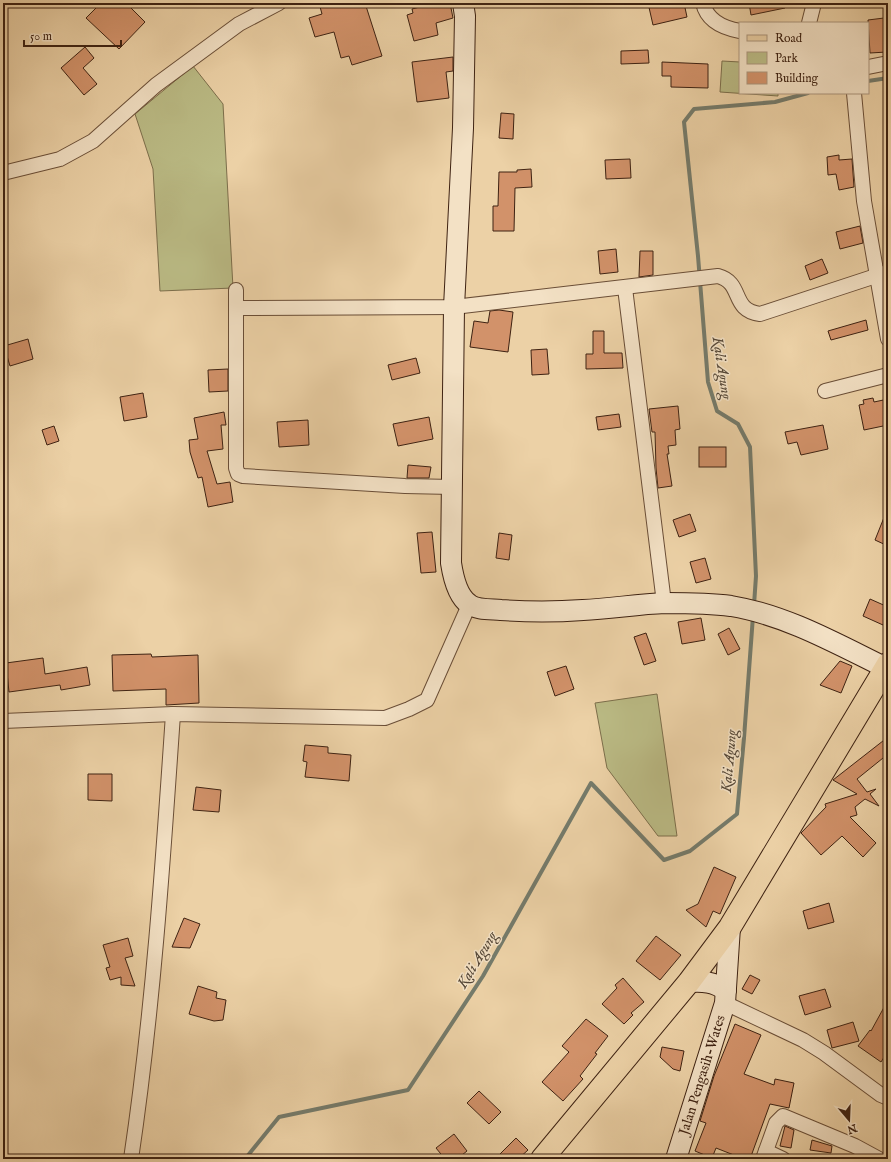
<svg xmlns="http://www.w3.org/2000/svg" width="891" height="1162" font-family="'IM FELL English',serif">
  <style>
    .green { fill: #baba84; stroke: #7c6e4b }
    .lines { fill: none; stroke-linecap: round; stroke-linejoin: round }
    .stream { stroke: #757b6b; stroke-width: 4 }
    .building { fill: #d2926a; stroke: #3e2212 }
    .street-casing { stroke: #6a4e37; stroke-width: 16 }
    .secondary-casing { stroke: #3e2212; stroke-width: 22 }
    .primary-casing { stroke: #3e2212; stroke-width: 24 }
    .street { stroke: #f3e1c5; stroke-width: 14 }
    .secondary { stroke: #f3e1c5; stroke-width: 20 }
    .primary { stroke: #ecd1a6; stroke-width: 22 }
    .labels { text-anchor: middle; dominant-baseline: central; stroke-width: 3; stroke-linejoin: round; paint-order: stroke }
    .street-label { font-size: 14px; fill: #3e2212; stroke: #f3e1c5 }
    .water-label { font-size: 15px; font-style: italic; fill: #554737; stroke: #f3e1c5 }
  </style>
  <rect width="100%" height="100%" fill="#ecd1a6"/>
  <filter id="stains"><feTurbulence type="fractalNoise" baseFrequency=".005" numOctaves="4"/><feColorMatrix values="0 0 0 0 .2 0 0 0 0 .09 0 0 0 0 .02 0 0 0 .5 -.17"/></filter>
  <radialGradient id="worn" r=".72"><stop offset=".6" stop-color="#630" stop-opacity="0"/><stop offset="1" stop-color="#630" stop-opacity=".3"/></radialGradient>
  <!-- green -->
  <g class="green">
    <polygon points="722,61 740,62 740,93 778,93 778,96 720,92"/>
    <polygon points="193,66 223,104 233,288 160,291 153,169 135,114"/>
    <polygon points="657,694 677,836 658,836 607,768 595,703"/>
  </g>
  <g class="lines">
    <!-- stream -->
    <g class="stream">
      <polyline points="868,81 888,78"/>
      <polyline points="754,605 756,576 750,447 738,424 717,411 708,382 698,256 684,122 694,109 775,102 808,93"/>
      <polyline points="245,1159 279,1117 408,1090 483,976 591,783 664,860 690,851 737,814 744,738 753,616"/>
    </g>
  </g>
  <!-- building -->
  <g class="building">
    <polygon points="101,3 126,3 145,22 119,49 86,18"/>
    <polygon points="319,3 365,3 382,56 352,65 349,56 341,58 334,32 315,37 309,18 322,14"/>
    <polygon points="435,3 450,3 453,18 436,23 438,35 414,41 407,15 413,13 412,9"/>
    <polygon points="648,3 684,3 687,17 653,25"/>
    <polygon points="749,3 784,3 785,8 751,15"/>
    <polygon points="884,18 887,52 870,53 868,20"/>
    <polygon points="85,47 94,58 83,68 97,84 84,95 61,68"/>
    <polygon points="648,50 649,63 621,64 621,51"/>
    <polygon points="453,57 453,71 446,72 449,98 417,102 412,62"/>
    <polygon points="662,62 708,64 708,88 671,87 671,76 662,76"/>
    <polygon points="501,113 514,114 513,139 499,138"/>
    <polygon points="839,155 839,160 852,159 854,187 839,190 836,174 828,175 827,157"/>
    <polygon points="630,159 631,178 606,179 605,160"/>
    <polygon points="531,169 532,187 515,188 514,231 493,231 493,206 498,206 499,172 517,172 517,170"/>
    <polygon points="860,226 863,243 840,249 836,232"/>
    <polygon points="616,249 618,272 600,274 598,251"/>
    <polygon points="640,251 653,251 653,275 639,277"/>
    <polygon points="822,259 828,273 810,280 805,266"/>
    <polygon points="499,310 513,312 508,352 470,347 474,321 488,323 490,311"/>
    <polygon points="866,320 868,330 831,340 828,331"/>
    <polygon points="593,331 604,331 604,353 622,353 623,368 586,369 586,354 593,354"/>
    <polygon points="28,339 33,359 10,366 4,346"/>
    <polygon points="547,349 549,374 532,375 531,350"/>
    <polygon points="416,358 420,373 392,380 388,365"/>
    <polygon points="228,369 228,391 209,392 208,370"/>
    <polygon points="143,393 147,417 124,421 120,397"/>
    <polygon points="873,398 874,402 888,399 888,425 864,430 859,405 864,404 863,400"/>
    <polygon points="678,406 680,429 675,430 676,445 668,446 669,454 667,454 672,486 658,488 656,468 655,432 652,432 649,409"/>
    <polygon points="224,412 226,425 221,425 223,449 207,451 217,484 230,482 233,502 208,507 202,477 198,478 190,452 189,440 198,439 194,418"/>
    <polygon points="619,414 621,427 598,430 596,417"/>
    <polygon points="429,417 433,439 398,446 393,424"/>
    <polygon points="308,420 309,445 279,447 277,422"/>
    <polygon points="823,425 828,449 801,455 797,442 788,444 785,432"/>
    <polygon points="54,426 59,441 47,445 42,430"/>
    <rect x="699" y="447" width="27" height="20"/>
    <polygon points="408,465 431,467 429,478 407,478"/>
    <polygon points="887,510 888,510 888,546 875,540"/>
    <polygon points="690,514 696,531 679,537 673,520"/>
    <polygon points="432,532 436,572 421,573 417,533"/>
    <polygon points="499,533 512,535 509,560 496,558"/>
    <polygon points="705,558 711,579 696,583 690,562"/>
    <polygon points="870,599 888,607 888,614 883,625 863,616"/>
    <polygon points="701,618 705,640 682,644 678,622"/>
    <polygon points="729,628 740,649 728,655 718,634"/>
    <polygon points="646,633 656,661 644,665 634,637"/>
    <polygon points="151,654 152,657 198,655 199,703 166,705 166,689 113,691 112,655"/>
    <polygon points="43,658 45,674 87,667 90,685 61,690 60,685 9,692 6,663"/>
    <polygon points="840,661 852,666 841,693 820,685"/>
    <polygon points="566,666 574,689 555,696 547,672"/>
    <polygon points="888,737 888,754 857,779 867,792 876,789 870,794 879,806 865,799 855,807 857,815 850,817 876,843 863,857 842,836 821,855 801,833 826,807 825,804 857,794 833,780"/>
    <polygon points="305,745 328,747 328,753 351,755 349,781 305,777 307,762 303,761"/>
    <polygon points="88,774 112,774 112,801 88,800"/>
    <polygon points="196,787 221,790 219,812 193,810"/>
    <polygon points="714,867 736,877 720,914 713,911 706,927 686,910 698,904"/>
    <polygon points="829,903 834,922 808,929 803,911"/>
    <polygon points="184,918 200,924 190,948 172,947"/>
    <polygon points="656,936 681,955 660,980 636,961"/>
    <polygon points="128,938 133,956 125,958 135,986 121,985 121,977 110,980 106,968 110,967 103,945"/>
    <polygon points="750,975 760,980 752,994 742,989"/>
    <polygon points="623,978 644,1002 631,1013 633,1015 624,1024 602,1004 617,988 615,985"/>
    <polygon points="198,986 217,992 216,998 226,1000 223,1020 214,1021 189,1014"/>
    <polygon points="825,989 831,1007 805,1015 799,996"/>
    <polygon points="888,1000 888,1051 881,1062 858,1046 870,1030 871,1031"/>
    <polygon points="586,1019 608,1036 595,1053 597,1054 580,1076 583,1079 563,1101 542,1082 569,1052 562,1046"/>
    <polygon points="853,1022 859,1041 832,1048 827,1030"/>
    <polygon points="735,1024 761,1035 744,1074 774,1085 775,1079 794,1083 789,1108 770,1104 750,1159 744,1159 716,1148 712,1158 695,1151 706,1123 700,1121 714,1076"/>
    <polygon points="662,1047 684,1051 680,1071 673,1069 660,1057"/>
    <polygon points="479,1091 501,1112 489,1124 467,1103"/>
    <polygon points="785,1126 794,1130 791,1148 780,1146"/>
    <polygon points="454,1134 467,1151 457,1159 445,1159 436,1148"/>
    <polygon points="516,1138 528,1150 518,1159 495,1159"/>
    <polygon points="812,1140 832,1146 831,1153 810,1150"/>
  </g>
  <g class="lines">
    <!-- street casing -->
    <g class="street-casing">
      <g id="street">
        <path d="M703,3C707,21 723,28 740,31"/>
        <polyline points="809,23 814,3"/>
        <polyline points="868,67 888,63"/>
        <polyline points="854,93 864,201 888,339"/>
        <polyline points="3,173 60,159 93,141 156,85 239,24 279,3"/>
        <polyline points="625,288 664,603"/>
        <polyline points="236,290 236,468 238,474 243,476 405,486 452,487"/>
        <path d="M236,308L454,307L718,276C744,283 730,310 760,314L888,272"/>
        <polyline points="825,391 888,375"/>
        <polyline points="3,721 173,714 385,718 409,709 427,700 469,605"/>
        <polyline points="725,1003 803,1040 824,1053 881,1095 888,1098"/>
        <polyline points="766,1151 783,1159"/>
        <path d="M131,1159C153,1011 163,862 173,714"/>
        <polyline points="763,1159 776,1123 783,1116 855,1146 879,1159"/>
      </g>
    </g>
    <!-- secondary casing -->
    <g class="secondary-casing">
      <g id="secondary">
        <path d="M463,3L465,16L463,128L454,307L451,563C453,576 457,596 469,604C476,610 492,609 501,610C528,612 556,612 583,610C610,609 637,604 665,603C687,603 709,603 731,606C786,615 837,644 886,668"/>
        <path d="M689,982C704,981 713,982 726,990"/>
        <path id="s1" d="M676,1159L725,1003L730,927"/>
      </g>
    </g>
    <!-- primary casing -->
    <g class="primary-casing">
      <polyline id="primary" points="542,1159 689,982 730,927 888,664"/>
    </g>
    <!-- street -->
    <use href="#street" class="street"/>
    <!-- secondary -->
    <use href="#secondary" class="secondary"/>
    <!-- primary -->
    <use href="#primary" class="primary"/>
  </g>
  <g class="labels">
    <!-- street labels -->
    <g class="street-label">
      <text stroke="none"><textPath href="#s1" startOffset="88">Jalan Pengasih-Wates</textPath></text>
    </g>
    <!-- water labels -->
    <g class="water-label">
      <text transform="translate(722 368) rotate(81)">Kali Agung</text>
      <text transform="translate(729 761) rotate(-85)">Kali Agung</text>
      <text transform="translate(477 960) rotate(-59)">Kali Agung</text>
    </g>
  </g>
  <!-- margin -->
  <rect width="891" height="1162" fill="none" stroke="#ecd1a6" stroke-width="16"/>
  <rect x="4" y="4" width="883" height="1154" fill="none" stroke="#3e2212" stroke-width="2"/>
  <rect x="8" y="8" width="875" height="1146" fill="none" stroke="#3e2212"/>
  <!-- legend -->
  <rect x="739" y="22" width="130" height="72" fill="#f3e1c5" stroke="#ab957d"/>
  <rect x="747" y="35" width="20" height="6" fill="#ecd1a6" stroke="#ab957d"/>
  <text x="775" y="42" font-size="12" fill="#3e2212">Road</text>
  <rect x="747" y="52" width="20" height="12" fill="#baba84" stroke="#ab957d"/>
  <text x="775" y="62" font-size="12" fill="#3e2212">Park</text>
  <rect x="747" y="72" width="20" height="12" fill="#d2926a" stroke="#ab957d"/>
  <text x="775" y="82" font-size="12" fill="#3e2212">Building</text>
  <!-- north arrow -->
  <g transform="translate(849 1120) rotate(161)" stroke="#f3e1c5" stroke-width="3" paint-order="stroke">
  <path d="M0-3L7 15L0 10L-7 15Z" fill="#3e2212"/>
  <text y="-6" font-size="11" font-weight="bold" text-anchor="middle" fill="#3e2212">N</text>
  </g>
  <!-- scale -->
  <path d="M24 40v6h97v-6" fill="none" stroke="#3e2212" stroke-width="2"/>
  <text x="30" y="40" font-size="12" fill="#3e2212" stroke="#f3e1c5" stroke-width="3" paint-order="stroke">50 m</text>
  <rect width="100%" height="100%" filter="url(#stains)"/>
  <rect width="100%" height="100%" fill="url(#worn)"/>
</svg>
